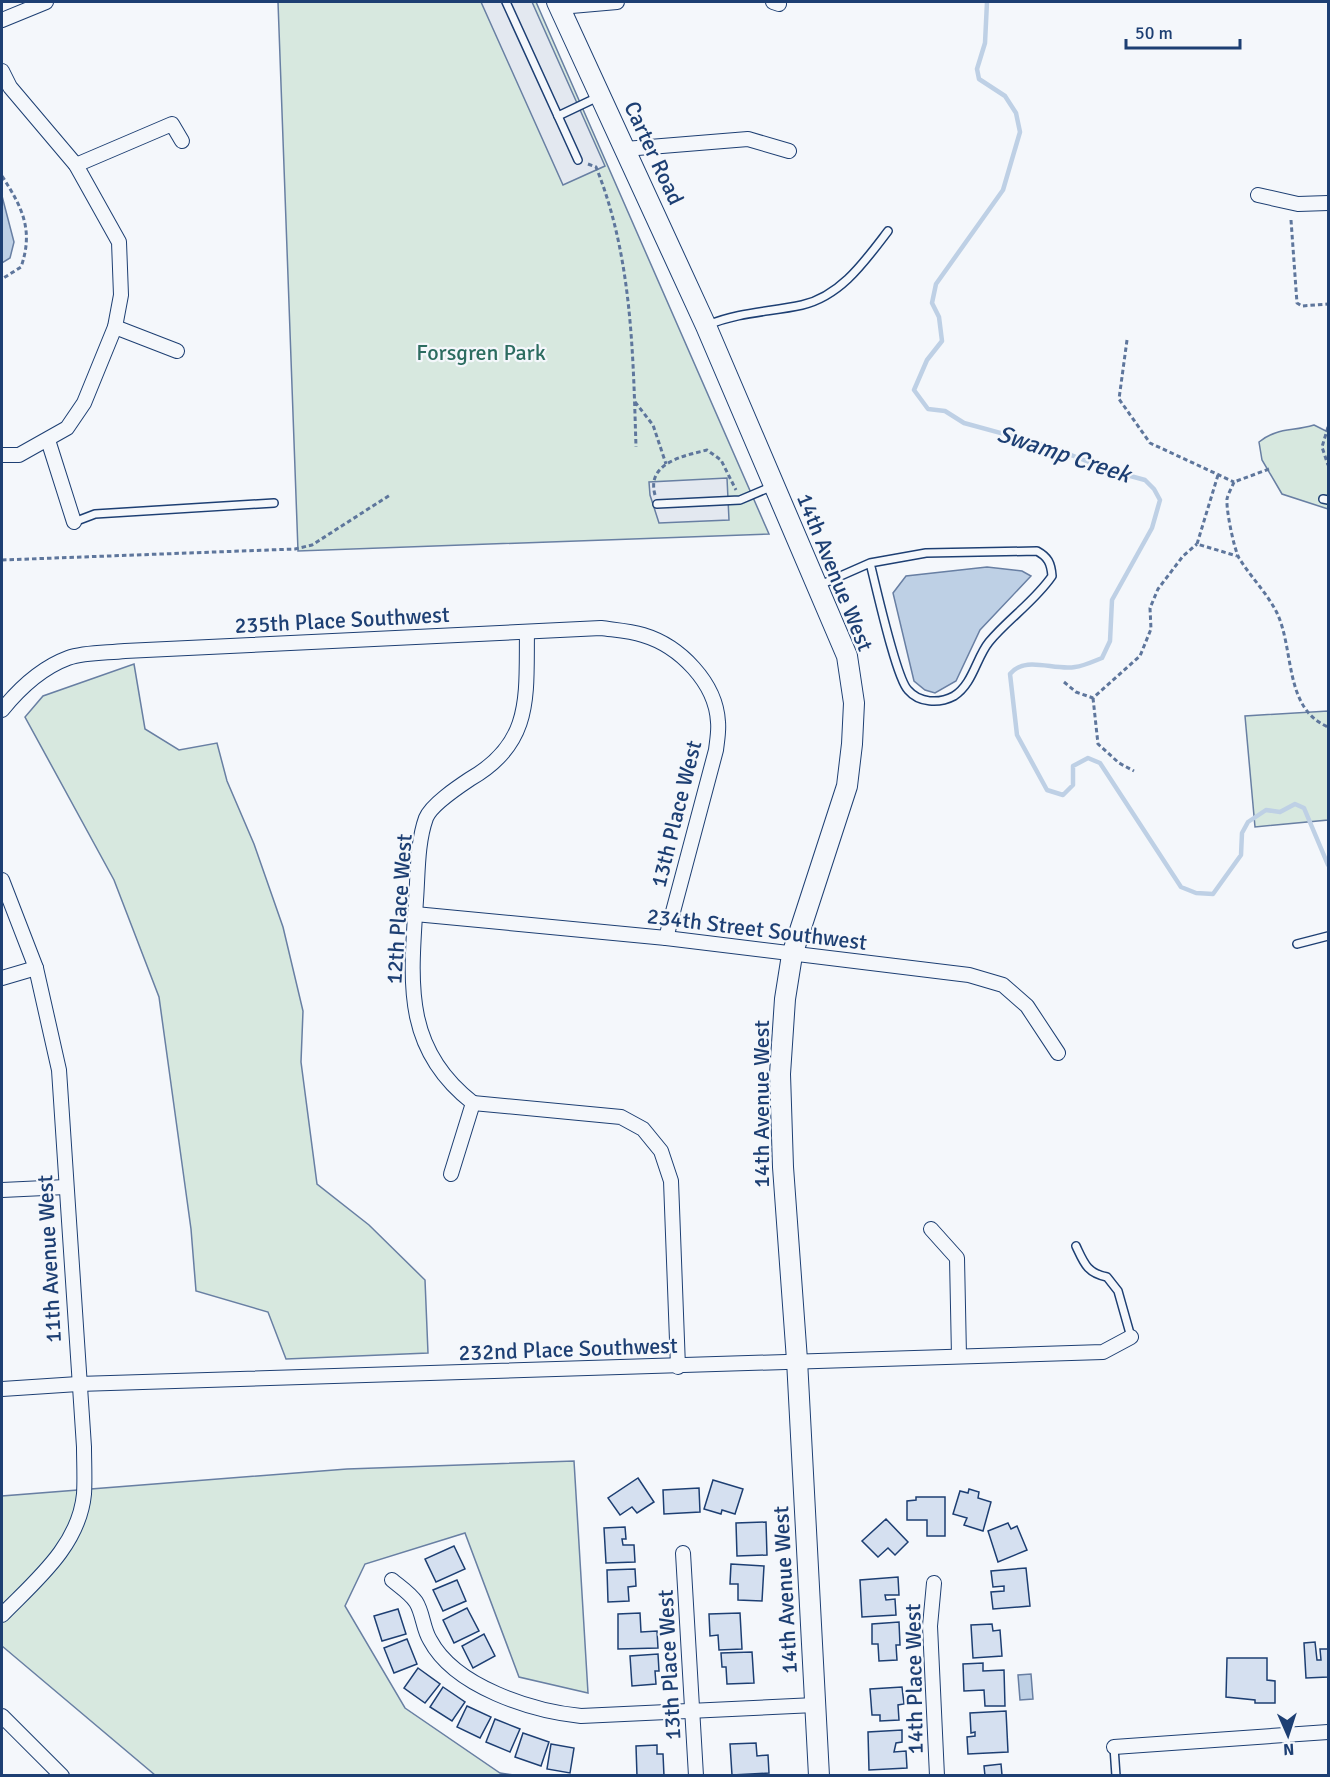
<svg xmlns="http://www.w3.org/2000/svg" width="1330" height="1777" font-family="Signika,sans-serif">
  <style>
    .green { fill: #d7e8df; stroke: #687fa3; stroke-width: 1.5 }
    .parking { fill: #e3e8f0; stroke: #687fa3; stroke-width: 1.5 }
    .water { fill: #bed0e5; stroke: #687fa3; stroke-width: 1.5 }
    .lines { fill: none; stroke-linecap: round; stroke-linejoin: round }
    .stream { stroke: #bed0e5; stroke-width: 4.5 }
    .building { fill: #d5e0f0; stroke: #1d3f73; stroke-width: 1.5 }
    .lane-casing { stroke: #1d3f73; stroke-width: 10 }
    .street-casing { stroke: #1d3f73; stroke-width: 16 }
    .secondary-casing { stroke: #1d3f73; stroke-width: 22 }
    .path { stroke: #5e769c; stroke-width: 3; stroke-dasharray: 4.5 3; stroke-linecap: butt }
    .lane { stroke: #f4f7fb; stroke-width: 7 }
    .street { stroke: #f4f7fb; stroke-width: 14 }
    .secondary { stroke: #f4f7fb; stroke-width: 20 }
    .labels { text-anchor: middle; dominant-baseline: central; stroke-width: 4.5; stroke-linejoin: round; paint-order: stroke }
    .street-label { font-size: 22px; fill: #1d3f73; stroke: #f4f7fb }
    .park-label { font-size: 22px; fill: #2c6c60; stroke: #f4f7fb }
    .water-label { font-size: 24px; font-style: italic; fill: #1d3f73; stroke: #f4f7fb }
  </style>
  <rect width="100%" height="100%" fill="#f4f7fb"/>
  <!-- green -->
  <g class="green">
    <polygon points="278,2 536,2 769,534 298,551"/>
    <path d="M1314,425L1328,432V509L1282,494L1262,460L1259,442C1278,427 1291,432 1314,425Z"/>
    <polygon points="134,664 145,729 179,750 217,743 227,781 254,844 283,927 303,1011 301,1062 317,1184 369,1225 425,1280 428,1353 286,1359 268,1312 196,1291 191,1229 159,997 114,880 25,717 43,696"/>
    <polygon points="1328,711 1328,820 1255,827 1245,716"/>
    <polygon points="574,1461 588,1693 519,1677 465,1533 365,1564 345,1606 405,1708 500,1773 514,1775 155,1775 2,1646 2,1496 347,1469"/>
  </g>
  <!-- parking -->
  <g class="parking">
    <polygon points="481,2 532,2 605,166 563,185"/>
    <polygon points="727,478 729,520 659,523 650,495 649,482"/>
  </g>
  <!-- water -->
  <g class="water">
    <polygon points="2,196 14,242 10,258 2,263"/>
    <polygon points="987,567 1022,571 1031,576 980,630 956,681 935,693 925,690 914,681 893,593 906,576"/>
    <polygon points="1031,1674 1033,1699 1020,1700 1018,1675"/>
  </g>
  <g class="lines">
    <!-- stream -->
    <path class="stream" d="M987,2L985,43L977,69L979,79L1005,96L1016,113L1020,132L1003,190L936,284L932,303L939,317L942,341L927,360L914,390L928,409L945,411L964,423L1048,446L1112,471L1145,480L1154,489L1160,500L1152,528L1112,600L1110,641L1102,658C1094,661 1084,666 1075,667C1054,671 1025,655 1010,674L1017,735L1047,790L1063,795L1073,785V766L1088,758L1100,763L1181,887L1196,893L1213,894L1241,855L1242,833L1248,822L1266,810L1280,812L1295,804L1304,808L1328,865"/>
  </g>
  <!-- building -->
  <g class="building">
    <polygon points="638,1478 654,1502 637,1513 632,1507 620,1515 608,1498"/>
    <polygon points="713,1480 743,1489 735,1514 722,1510 721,1514 704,1509"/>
    <polygon points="699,1488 700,1512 664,1514 663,1490"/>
    <polygon points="969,1489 979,1492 978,1498 991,1502 983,1531 964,1525 967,1518 953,1514 960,1491 968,1493"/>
    <polygon points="916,1497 945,1497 945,1536 927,1536 927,1520 907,1520 907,1501 916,1500"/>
    <polygon points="886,1519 908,1542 895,1555 888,1548 878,1557 862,1541"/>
    <polygon points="766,1522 767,1555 737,1556 736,1523"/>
    <polygon points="1008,1523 1011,1529 1017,1526 1027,1550 998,1562 988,1531"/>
    <polygon points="625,1527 626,1539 622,1539 623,1545 634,1545 635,1562 606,1563 604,1528"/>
    <polygon points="454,1546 465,1569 436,1582 425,1559"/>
    <polygon points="731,1564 764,1566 762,1601 738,1600 738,1584 730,1584"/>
    <polygon points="1026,1568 1030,1606 993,1609 991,1592 1004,1591 1004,1586 993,1587 991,1571"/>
    <polygon points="635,1569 636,1586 628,1587 629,1601 608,1602 607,1570"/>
    <polygon points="898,1577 899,1595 885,1595 886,1600 895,1599 896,1615 862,1617 860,1580"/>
    <polygon points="457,1580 466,1601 443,1611 433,1590"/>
    <polygon points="467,1608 479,1631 454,1643 443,1620"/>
    <polygon points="398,1609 406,1634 382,1641 374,1616"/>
    <polygon points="640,1613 641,1632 657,1631 658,1648 618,1649 618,1614"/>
    <polygon points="740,1613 742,1649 719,1650 718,1635 710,1636 709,1614"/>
    <polygon points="899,1622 900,1645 896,1645 897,1660 879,1661 878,1644 872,1644 872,1624"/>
    <polygon points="992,1624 993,1631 1000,1630 1002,1656 973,1658 971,1625"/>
    <polygon points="484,1634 495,1656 473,1668 462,1646"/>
    <polygon points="407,1639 417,1664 394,1673 384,1648"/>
    <polygon points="1315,1642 1317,1660 1321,1660 1320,1649 1328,1649 1328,1677 1306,1678 1304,1643"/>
    <polygon points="752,1652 754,1683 727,1684 726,1667 722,1667 721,1653"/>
    <polygon points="658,1654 659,1671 655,1671 656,1684 632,1686 630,1656"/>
    <polygon points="1227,1658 1267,1658 1267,1680 1275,1681 1275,1703 1255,1703 1255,1700 1226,1697"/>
    <polygon points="983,1663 983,1671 1004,1670 1005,1706 985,1706 984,1690 964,1691 963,1664"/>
    <polygon points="418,1668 440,1684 425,1703 404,1688"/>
    <polygon points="443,1687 465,1702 452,1721 430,1707"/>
    <polygon points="902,1687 904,1704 898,1705 899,1720 880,1721 880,1715 872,1715 870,1689"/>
    <polygon points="467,1706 491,1717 480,1738 457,1727"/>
    <polygon points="1006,1711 1008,1752 968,1754 967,1737 975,1736 975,1732 971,1733 970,1713"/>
    <polygon points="495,1719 520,1729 510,1752 486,1742"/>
    <polygon points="902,1730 902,1742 896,1743 894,1752 906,1751 907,1768 869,1770 868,1732"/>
    <polygon points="523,1733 549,1742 541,1766 515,1757"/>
    <polygon points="756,1743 757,1756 768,1755 769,1773 732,1775 730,1744"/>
    <polygon points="551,1744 574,1748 570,1773 547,1769"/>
    <polygon points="657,1745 657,1754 663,1754 664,1776 637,1776 636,1746"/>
    <polygon points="1001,1764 1002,1775 1007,1776 985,1776 984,1766"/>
  </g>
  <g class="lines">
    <!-- lane casing -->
    <g class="lane-casing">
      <g id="lane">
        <polyline points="506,2 558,116 598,97"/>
        <polyline points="558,116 578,160"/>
        <path d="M708,325C739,312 770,312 802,305C841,296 865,261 888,231"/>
        <polyline points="1323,499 1328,500"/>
        <polyline points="657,504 740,500 773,486"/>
        <polyline points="74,522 95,514 274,503"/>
        <path d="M820,585L870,563L926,553L1037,551C1048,557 1051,563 1052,576C1035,601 1008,619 989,642C976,658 973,684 954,696C939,704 919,703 908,690C896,678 876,586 870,563"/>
        <polyline points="1297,944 1328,936"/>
        <path d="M1076,1246C1084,1263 1087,1273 1107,1277L1118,1291L1131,1337"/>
        <polyline points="1114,1747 1116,1776"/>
      </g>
    </g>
    <!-- street casing -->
    <g class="street-casing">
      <g id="street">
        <polyline points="773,2 779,4"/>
        <polyline points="560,7 617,2"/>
        <polyline points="2,20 46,2"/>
        <polyline points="2,71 10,87 76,165 119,242 121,295 115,327 84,403 67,428 19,455 2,455"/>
        <polyline points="625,149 748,139 789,151"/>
        <polyline points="76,165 172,124 182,141"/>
        <polyline points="1258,195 1298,204 1328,203"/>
        <polyline points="115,327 177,351"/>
        <polyline points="48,440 74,522"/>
        <path d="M2,710C19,689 41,668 68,658C85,652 107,653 125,651L601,628C615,630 630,631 643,635C680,646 716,683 718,722C719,731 717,741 716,750L666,938"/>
        <path d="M2,880L36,968L59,1070L84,1447C84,1462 85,1478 84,1494C79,1546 35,1581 2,1615"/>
        <polyline points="415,914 666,938 969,975 1003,985 1027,1006 1058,1053"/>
        <polyline points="2,978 36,968"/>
        <path d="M473,1103C402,1048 411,981 416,900C418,874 417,843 426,818C431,805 458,787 470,779C533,743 526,696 527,632"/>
        <polyline points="473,1103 621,1117 643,1129 661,1151 671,1181 678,1367"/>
        <polyline points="451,1174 473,1103"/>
        <polyline points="2,1190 66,1187"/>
        <polyline points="931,1229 957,1258 959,1356"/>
        <polyline points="2,1389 78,1384 1103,1352 1131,1337"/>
        <polyline points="683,1553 696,1776"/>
        <path d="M392,1580C399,1586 410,1593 416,1602C423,1613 423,1629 430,1640C455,1687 532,1711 581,1716L815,1705"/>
        <polyline points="934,1583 930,1626 937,1776"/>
        <polyline points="2,1716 62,1776"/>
        <polyline points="1114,1747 1328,1732"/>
      </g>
    </g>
    <!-- secondary casing -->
    <g class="secondary-casing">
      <polyline id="secondary" points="557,2 706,326 847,656 854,703 852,744 847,786 792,955 785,999 780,1074 783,1167 797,1360 819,1776"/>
    </g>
    <!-- path -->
    <g class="path">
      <path d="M588,164L596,167C632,256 633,352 636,447"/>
      <path d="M2,176C22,207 34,230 21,267L2,279"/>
      <polyline points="1291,220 1297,303 1302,306 1328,304"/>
      <polyline points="1127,340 1119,399 1150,443 1234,482"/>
      <polyline points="635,402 653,425 666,464"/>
      <polyline points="1328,427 1322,447 1328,465"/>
      <path d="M1269,469L1234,482C1232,487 1228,494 1227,499C1226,510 1234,549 1239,558C1250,576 1266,592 1276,611C1295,648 1283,708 1328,727"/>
      <polyline points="1218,475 1197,544 1237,556"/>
      <path d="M655,495C646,463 683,456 707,450L721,460L736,490"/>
      <polyline points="2,560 295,549 312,545 390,495"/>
      <polyline points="1064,682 1076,692 1093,698 1140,656 1151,629 1150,608 1158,589 1183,556 1197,544"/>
      <polyline points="1093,698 1098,744 1119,763 1134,771"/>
    </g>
    <!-- lane -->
    <use href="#lane" class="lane"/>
    <!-- street -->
    <use href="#street" class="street"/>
    <!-- secondary -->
    <use href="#secondary" class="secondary"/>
  </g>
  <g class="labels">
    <!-- street labels -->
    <g class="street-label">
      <text transform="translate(654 153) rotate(65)">Carter Road</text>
      <text transform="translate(835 572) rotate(68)">14th Avenue West</text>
      <text transform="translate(342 620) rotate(-3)">235th Place Southwest</text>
      <text transform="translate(676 814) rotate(-76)">13th Place West</text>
      <text transform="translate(399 909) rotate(-86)">12th Place West</text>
      <text transform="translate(757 929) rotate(7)">234th Street Southwest</text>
      <text transform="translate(761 1104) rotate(-90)">14th Avenue West</text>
      <text transform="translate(49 1259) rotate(-93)">11th Avenue West</text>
      <text transform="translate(568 1349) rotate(-2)">232nd Place Southwest</text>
      <text transform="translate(785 1590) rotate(-93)">14th Avenue West</text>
      <text transform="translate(669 1665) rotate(-93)">13th Place West</text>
      <text transform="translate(914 1679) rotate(-91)">14th Place West</text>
    </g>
    <!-- park labels -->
    <g class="park-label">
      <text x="481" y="352">Forsgren Park</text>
    </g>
    <!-- water labels -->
    <g class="water-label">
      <text transform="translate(1064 454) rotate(18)">Swamp Creek</text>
    </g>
  </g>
  <!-- border -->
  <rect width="1330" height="1777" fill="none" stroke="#1d3f73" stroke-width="6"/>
  <!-- north arrow -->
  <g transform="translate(1288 1735) rotate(177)" stroke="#f4f7fb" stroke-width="4.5" paint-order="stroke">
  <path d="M0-4.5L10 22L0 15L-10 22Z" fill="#1d3f73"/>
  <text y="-9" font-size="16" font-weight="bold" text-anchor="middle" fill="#1d3f73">N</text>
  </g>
  <!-- scale -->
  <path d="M1126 39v9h114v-9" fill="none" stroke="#1d3f73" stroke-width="3"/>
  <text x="1135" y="39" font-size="18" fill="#1d3f73" stroke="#f4f7fb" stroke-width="4.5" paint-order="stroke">50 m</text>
</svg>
